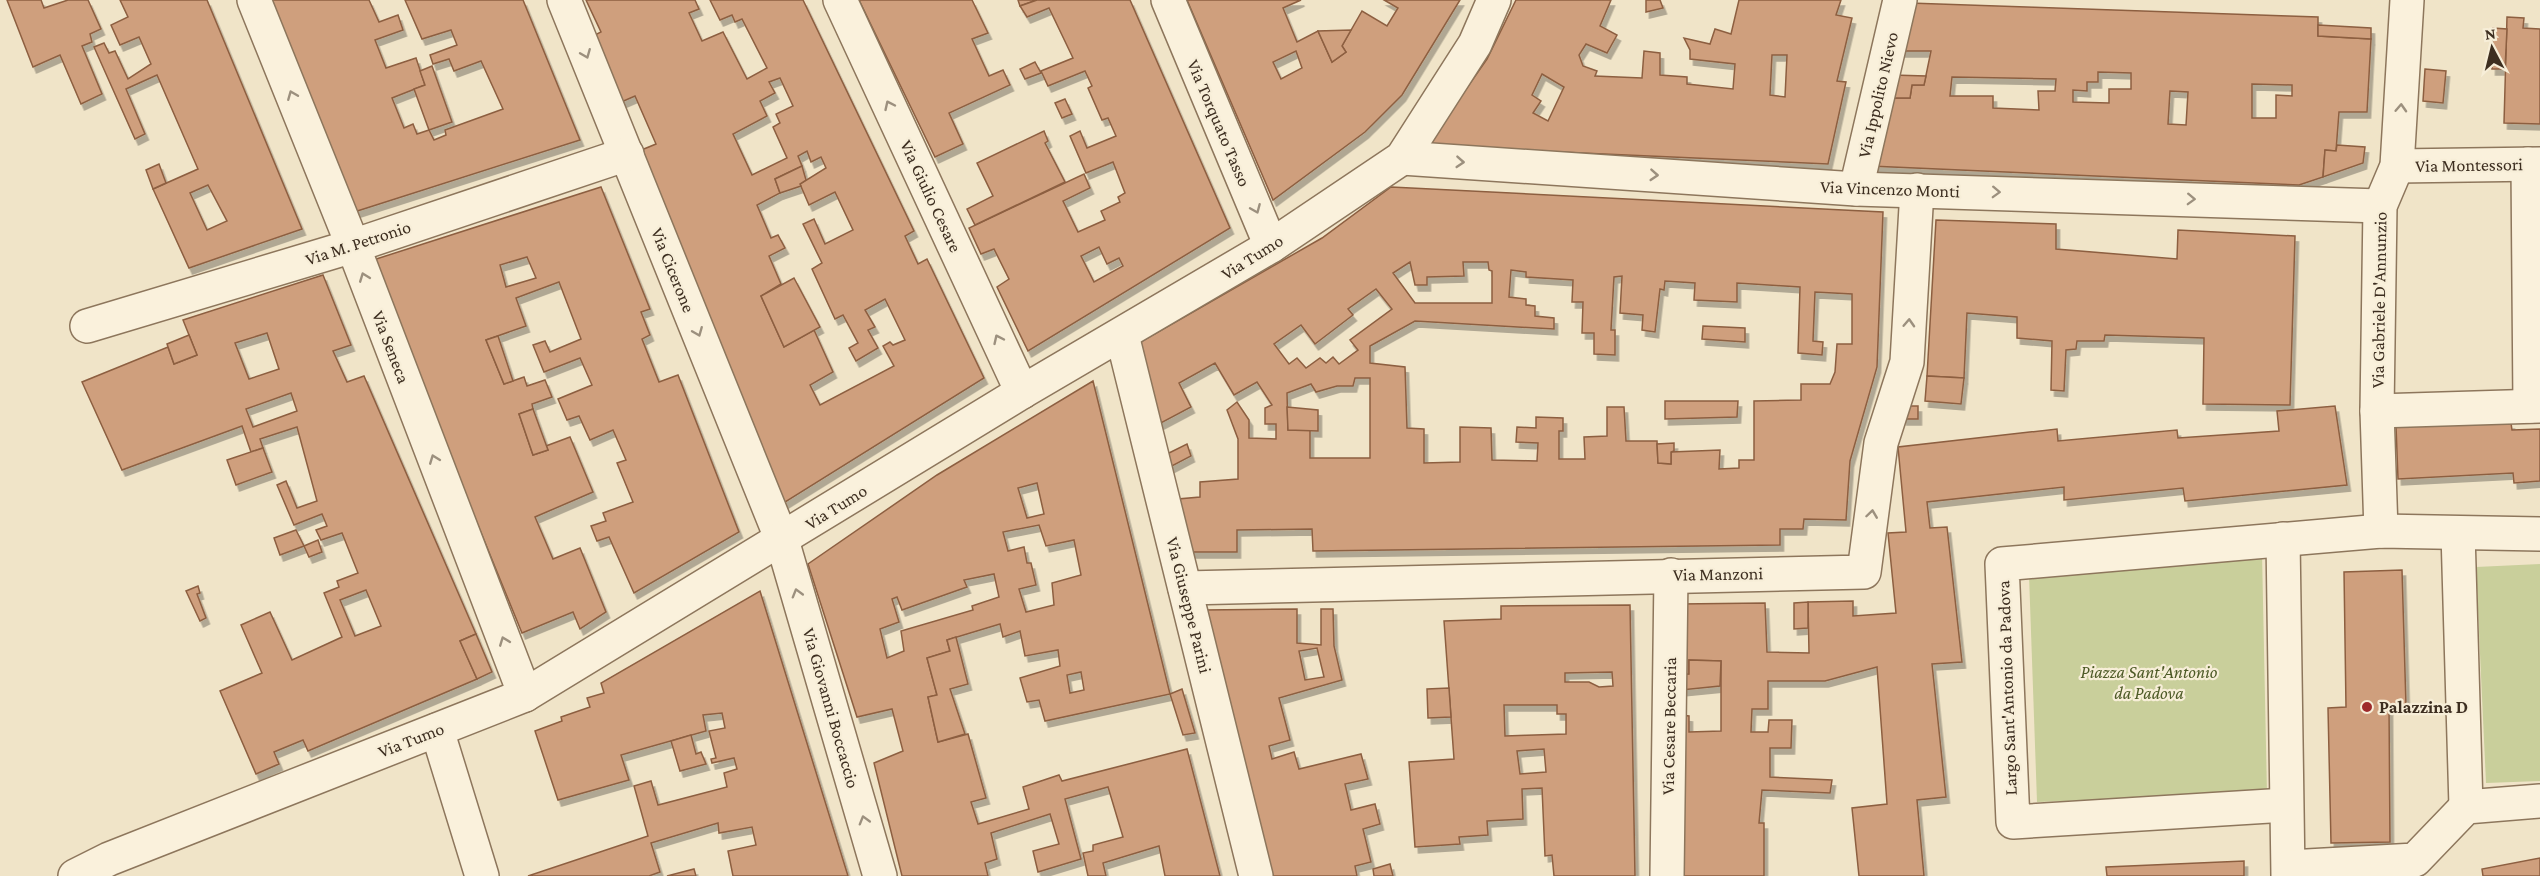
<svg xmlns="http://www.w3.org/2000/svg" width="2540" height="876" font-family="'Crimson Pro',serif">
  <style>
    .green { fill: #c9cf9b }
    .building { fill: #cf9f7d; stroke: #8d5f41; stroke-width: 1.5; fill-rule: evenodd; filter: url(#shadow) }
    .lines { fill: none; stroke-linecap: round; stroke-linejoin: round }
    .minor-casing { stroke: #8d765c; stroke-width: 36 }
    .minor { stroke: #faf1dc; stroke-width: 33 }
    .oneway { stroke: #9c907e }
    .poi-dot { fill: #9e2a2b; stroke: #f7eed8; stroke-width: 2 }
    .labels { text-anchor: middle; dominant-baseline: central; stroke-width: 4.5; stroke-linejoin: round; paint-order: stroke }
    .street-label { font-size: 18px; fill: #3d2e20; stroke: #f7eed8 }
    .park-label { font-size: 18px; font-style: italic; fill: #4d5a26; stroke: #f7eed8 }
    .poi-label { font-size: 18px; font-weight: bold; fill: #3d2e20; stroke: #f7eed8; text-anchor: start }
  </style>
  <defs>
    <filter id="shadow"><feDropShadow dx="3.5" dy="6" stdDeviation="0" flood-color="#0004"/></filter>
  </defs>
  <rect width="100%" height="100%" fill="#f0e4c8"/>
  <!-- green -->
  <g class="green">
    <polygon points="2262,553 2267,794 2037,802 2029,575"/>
    <polygon points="2540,564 2540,781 2486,783 2476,567"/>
  </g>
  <!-- building -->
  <g class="building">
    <polygon points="7,0 41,0 44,8 68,0 88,0 101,29 90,34 92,42 82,46 102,94 81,104 60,55 33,67"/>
    <path d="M120,0H207L302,229L189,268L153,189L198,169L157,75L126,89L145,134L135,139L94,47L104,43L109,53L115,51L128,79L151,64L139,37L120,45L111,25L128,17ZM208,185L227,221L207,230L190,193Z"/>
    <polygon points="271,0 369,0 379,22 398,15 403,30 375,40 386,68 416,58 425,85 392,98 404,128 413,124 417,134 429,130 434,140 446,135 445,130 503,109 481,61 454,71 449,59 433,64 430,55 457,45 451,30 422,39 405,0 523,0 580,140 351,213"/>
    <path d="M586,0H695L699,9L689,13L702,41L723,32L747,79L767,68L742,19L735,22L732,15L720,20L710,0H803L914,231L905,236L918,264L927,259L984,378L782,504L639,151L656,144L635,96L619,103L593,36L601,32ZM780,78L793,106L776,114L780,123L773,127L787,158L752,175L733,134L767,116L760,101L775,93L769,82ZM807,151L811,162L821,157L826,168L800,184L809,205L835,192L853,230L825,244L814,219L803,224L822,263L812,269L835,319L843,315L858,343L849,348L856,361L878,348L868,330L875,327L865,310L885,299L905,340L893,345L890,342L883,346L894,366L820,405L810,385L833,372L814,330L784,347L761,296L781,284L769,256L785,248L778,235L771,238L757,205L780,193L775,179L802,166L798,156Z"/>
    <polygon points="859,0 972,0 988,33 972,39 989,76 1003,70 1010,85 949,113 963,144 935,157"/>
    <polygon points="1018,0 1037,0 1020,6"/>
    <path d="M1037,0H1130L1230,228L1028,351L997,287L1009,279L994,249L981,254L969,228L1084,174L1090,188L1063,201L1078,232L1105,220L1101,211L1120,202L1118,197L1125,193L1113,162L1086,173L1070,136L1080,131L1087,148L1116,136L1108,118L1102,120L1088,88L1092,86L1085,71L1048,86L1041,71L1073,58L1049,8L1027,17L1020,6ZM1099,247L1107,264L1119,258L1123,266L1094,282L1081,256Z"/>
    <path d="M1187,0H1301L1283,8L1297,42L1318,31L1332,62L1346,52L1342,46L1362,11L1387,26L1398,8L1384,0H1460L1402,95L1365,132L1273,200ZM1296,51L1302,68L1281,79L1273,62Z"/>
    <path d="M1516,0H1611L1600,26L1617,35L1607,53L1586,44L1579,55L1583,66L1597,71L1595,76L1642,78L1644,51L1660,53V75L1687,77V84L1733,89L1735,64L1690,59V50L1684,38L1710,44L1715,29L1731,34L1739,0H1841L1836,15L1852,18L1837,81L1846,82L1828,164L1426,146L1487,59ZM1772,55H1787L1785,97L1770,95ZM1542,74L1564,87L1548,121L1533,113L1541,101L1532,95Z"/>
    <polygon points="1646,0 1660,0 1663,8 1646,12"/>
    <path d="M1909,3L2318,17V36L2371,39L2367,112H2339L2336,151L2325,150L2323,177L2299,185L1870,166L1887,98H1910L1912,85H1924L1931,51H1899ZM2098,72L2131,73V89H2109V103L2073,102V90L2087,91V82H2098ZM1952,77L2056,79L2055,91H2038L2039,110L1993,108V96H1950ZM2252,84L2292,85V96L2276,95V118H2252ZM2170,91L2188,92L2186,125L2168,124Z"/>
    <polygon points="2507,17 2524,18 2523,28 2540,29 2540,124 2504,123"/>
    <polygon points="2318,25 2371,28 2371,39 2318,36"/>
    <polygon points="2493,28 2507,29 2505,69 2492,69"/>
    <polygon points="1351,30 1342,46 1346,52 1332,62 1318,31"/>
    <polygon points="1035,62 1041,73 1025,79 1020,69"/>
    <polygon points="432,66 452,122 429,130 414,89 425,85 420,71"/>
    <polygon points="2425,69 2446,71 2443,103 2423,101"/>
    <polygon points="1892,75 1926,76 1924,85 1912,85 1910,98 1887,98"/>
    <polygon points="1065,99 1072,114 1062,118 1055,103"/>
    <polygon points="1044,131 1048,141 1045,143 1065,182 975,225 967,209 993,196 977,163"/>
    <polygon points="2337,145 2365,147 2363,163 2323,177 2325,150 2336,151"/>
    <polygon points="159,164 166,183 153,189 146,170"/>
    <polygon points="802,166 806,180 800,184 801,186 780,193 775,179"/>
    <path d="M601,187L650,309L641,312L650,335L642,339L659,382L678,375L739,532L634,593L609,537L597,541L591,526L606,521L603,513L633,502L617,463L626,460L613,430L590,440L579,416L567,420L558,399L592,385L580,358L544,372L533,345L545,341L550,352L581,339L559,282L516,298L526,326L486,340L504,384L524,377L527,386L545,380L552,397L532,404L533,409L519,414L533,455L548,450L546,446L570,437L593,492L535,517L553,559L580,548L606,612L580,629L573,612L522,633L370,261ZM527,257L536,278L506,287L500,265Z"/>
    <path d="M1391,187L1883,212L1877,367L1850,461L1846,520L1804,519L1803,529H1780V545L1313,551L1312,529L1237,530V552H1192L1178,499L1200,497V482L1238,479V439L1227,410L1237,402L1249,420V438L1276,439V424H1265V408L1272,405L1257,382L1234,395L1215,363L1179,383L1191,407L1159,424L1137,344L1322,238ZM1410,262L1415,285H1427V277L1464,276L1463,262H1488L1489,270L1492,271V303H1415L1393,273ZM1511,270L1526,272V277L1573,280L1572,302H1583L1582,333H1594V354L1615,355V330H1611L1614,277L1622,276L1620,313L1643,315L1642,330L1655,332L1660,289L1664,290L1665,281L1695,283L1694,300L1737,302V283L1800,287L1798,353L1822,355L1823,342L1813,341L1815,292L1852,294V344H1837L1835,372L1830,384H1801V400L1754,401V460H1739V468L1719,469L1720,450L1671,452V464L1658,463L1657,441H1626L1624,407H1607V436L1584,437L1585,459H1559V431H1563V418L1536,417V428L1517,427L1516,442L1538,443L1537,461L1492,460L1491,428L1460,427V462L1424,463V429L1407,428L1405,367L1370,363V346L1415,321L1554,329V318L1535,316V306L1526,305V299L1509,297ZM1376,289L1392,309L1350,340L1358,350L1339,364L1333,357L1326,363L1320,358L1306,368L1297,358L1289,364L1274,344L1301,325L1315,344L1353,315L1348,309ZM1355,378H1370V458H1310V430H1288L1287,393L1311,384L1316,392L1337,386H1353Z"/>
    <polygon points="1936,220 2056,224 2056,249 2177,259 2178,230 2295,236 2290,405 2203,404 2204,338 2105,335 2104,341 2077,341 2076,349 2066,350 2064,391 2051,390 2052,341 2017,338 2017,317 1967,313 1964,378 1927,376"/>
    <path d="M323,275L351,345L333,351L347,382L364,376L476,634L460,641L477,679L308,751L303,740L274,752L279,764L256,774L220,691L262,673L241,625L270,612L292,660L342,637L324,593L339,587L337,581L358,573L342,533L321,540L316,530L327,526L322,514L294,525L277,485L286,481L297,508L317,501L297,427L260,439L263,448L251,452L242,426L122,470L82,382L168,347L174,364L197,355L183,320ZM267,333L279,369L249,379L235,343ZM291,393L297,411L253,427L246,409ZM366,590L381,626L355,636L340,600Z"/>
    <polygon points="794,278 820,327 784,347 761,296"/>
    <polygon points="1703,326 1745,328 1745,342 1702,339"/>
    <polygon points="189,335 197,355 174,364 167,344"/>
    <polygon points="498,336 513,381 504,384 486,340"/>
    <polygon points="1927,376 1964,378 1961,404 1925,401"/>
    <path d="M1093,381L1170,694L1045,721L1039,700L1027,702L1020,678L1060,666L1058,650L1025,656L1020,631L1003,637L1000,624L947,640L950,651L927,658L937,695L928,697L938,742L968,734L986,798L971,802L978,824L1029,809L1023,787L1059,775L1062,781L1187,749L1220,876H1165L1159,846L1103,863L1106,876H1088L1083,853L1093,851V845L1123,837L1108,787L1065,799L1081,859L1038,872L1033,851L1059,844L1050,814L991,833L997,859L985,863L988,876H902L874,763L903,751L892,709L857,717L808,564L937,475ZM1037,483L1044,514L1027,518L1018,488ZM1039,525L1046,546L1074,540L1081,575L1052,583L1054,605L1026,612L1019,589L1036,585L1031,563H1027L1024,547L1008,551L1003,532ZM994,574L999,597L972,606L973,610L901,631L904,651L887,658L880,629L899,622L892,599L897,597L902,610L967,587L964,580ZM1081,672L1084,690L1070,693L1067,675Z"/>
    <polygon points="1665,401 1738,401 1737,417 1665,419"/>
    <polygon points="1902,406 1918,406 1918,419 1903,419"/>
    <polygon points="2335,406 2347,485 2185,501 2183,488 2064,500 2064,487 1927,502 1930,528 1947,527 1962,662 1932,664 1946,797 1917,800 1924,876 1859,876 1852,808 1887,804 1877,667 1825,681 1768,681 1768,709 1752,709 1751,732 1768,732 1769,720 1792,720 1791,748 1770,748 1770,777 1832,780 1830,793 1762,790 1759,823 1764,823 1764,876 1682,876 1681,715 1689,716 1689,732 1721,731 1721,661 1689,660 1689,674 1681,675 1679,604 1765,603 1767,652 1809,653 1808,602 1853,601 1853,616 1896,613 1888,533 1906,532 1898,447 2057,429 2058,441 2177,430 2178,438 2279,431 2277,411"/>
    <polygon points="1287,407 1318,410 1318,431 1288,430"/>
    <polygon points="533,409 548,450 533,455 519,414"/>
    <polygon points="2511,423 2512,430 2540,429 2540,481 2514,483 2513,473 2398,479 2396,426"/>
    <polygon points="1674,443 1674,451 1671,452 1671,464 1658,463 1657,444"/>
    <polygon points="1187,444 1191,456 1170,467 1167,454"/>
    <polygon points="263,448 272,472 236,485 227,460"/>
    <polygon points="296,530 304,546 280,555 274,538"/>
    <polygon points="318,540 322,552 309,557 304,546"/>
    <polygon points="2402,570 2406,706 2389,705 2390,842 2331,843 2328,708 2346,707 2344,572"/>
    <polygon points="198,586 200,593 197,594 206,618 200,621 186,591"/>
    <polygon points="760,591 848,876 733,876 728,851 756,845 752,827 719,833 718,823 651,843 660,872 649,876 528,876 648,836 634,786 651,781 658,805 727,787 724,773 737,769 734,758 712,763 711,759 716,758 709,731 725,728 722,713 703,715 706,731 621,755 629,780 558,800 535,731 562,721 561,717 590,707 587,698 604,693 601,683"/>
    <polygon points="1808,602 1808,628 1794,629 1794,603"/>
    <path d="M1630,605L1635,876H1554L1552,855L1545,856L1542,788L1522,789L1523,819L1487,821L1488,835L1459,837L1460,844L1415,847L1409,762L1454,759L1444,621L1501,619V606ZM1612,672L1613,686L1599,687L1589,682H1565V673ZM1504,705H1557V714H1566V734L1505,736ZM1544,749L1546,772L1520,774L1517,751Z"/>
    <path d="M1297,609V643L1321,645V609H1333L1334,646L1342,680L1279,698L1290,740L1269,746L1272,759L1294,752L1299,769L1361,754L1368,779L1345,784L1351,810L1375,804L1380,824L1363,829L1371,862L1355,866L1357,876H1273L1204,610ZM1317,648L1324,677L1305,680L1299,651Z"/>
    <polygon points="476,634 492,672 477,679 460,641"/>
    <polygon points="956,637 968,684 950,689 965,734 938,742 928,697 937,695 927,658 950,651 947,640"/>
    <polygon points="1689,660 1721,661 1720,686 1681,690 1681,675 1689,674"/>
    <polygon points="1449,688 1451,717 1428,718 1427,689"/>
    <polygon points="1182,689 1195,733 1183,735 1170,694"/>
    <polygon points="691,735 696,754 701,752 706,764 680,771 671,741"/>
    <polygon points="2540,858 2540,876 2483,876 2482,869"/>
    <polygon points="2244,861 2244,876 2107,876 2106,867"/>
    <polygon points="1390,864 1393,876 1374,876 1373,869"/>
    <polygon points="694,869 696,876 667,876"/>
  </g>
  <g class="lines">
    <!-- minor casing -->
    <g class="minor-casing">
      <g id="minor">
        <polyline points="254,0 353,246 525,695"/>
        <polyline points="564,0 782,540 880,876"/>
        <polyline points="840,0 1022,392"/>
        <polyline points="1168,0 1271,246"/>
        <polyline points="1402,158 1856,189 2380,206"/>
        <polyline points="2528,164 2530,406"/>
        <polyline points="2397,166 2540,164"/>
        <polyline points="1856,189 1900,0"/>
        <polyline points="87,326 353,246 627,154"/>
        <polyline points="1122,335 1256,876"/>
        <polyline points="2377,411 2540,406"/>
        <polyline points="2381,531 2377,411 2380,206 2397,166 2407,0"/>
        <polyline points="2458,533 2466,807"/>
        <polyline points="2283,539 2288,876"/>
        <polyline points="1185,588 1864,572 1881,443 1907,362 1917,190"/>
        <polyline points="437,730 482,876"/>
        <polyline points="2286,805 2013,822 2002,564 2381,531 2540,534"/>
        <polyline points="2289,867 2415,860 2466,807 2540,801"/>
        <polyline points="75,876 109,859 525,695 1022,392 1271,246 1402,158 1475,44 1494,0"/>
        <polyline points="1667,876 1671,575"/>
      </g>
    </g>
    <!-- minor -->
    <use href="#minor" class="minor"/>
  </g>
  <!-- one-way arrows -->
  <defs><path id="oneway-chevron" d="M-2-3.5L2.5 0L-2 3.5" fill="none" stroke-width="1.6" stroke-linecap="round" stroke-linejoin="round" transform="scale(1.5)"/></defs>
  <g class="oneway">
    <use href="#oneway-chevron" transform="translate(586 54) rotate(68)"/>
    <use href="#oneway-chevron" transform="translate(292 95) rotate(-112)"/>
    <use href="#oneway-chevron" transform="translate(889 105) rotate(-115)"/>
    <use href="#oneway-chevron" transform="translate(2401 108) rotate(-87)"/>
    <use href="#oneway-chevron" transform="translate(1460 162) rotate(4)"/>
    <use href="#oneway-chevron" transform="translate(1654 175) rotate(4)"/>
    <use href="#oneway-chevron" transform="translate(1996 192) rotate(2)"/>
    <use href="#oneway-chevron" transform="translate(2191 199) rotate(2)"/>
    <use href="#oneway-chevron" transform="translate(1256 209) rotate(67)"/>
    <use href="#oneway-chevron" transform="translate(364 277) rotate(-111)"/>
    <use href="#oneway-chevron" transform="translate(1909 323) rotate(-87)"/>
    <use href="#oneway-chevron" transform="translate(698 332) rotate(68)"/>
    <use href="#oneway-chevron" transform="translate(998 339) rotate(-115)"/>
    <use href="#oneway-chevron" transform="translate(434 459) rotate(-111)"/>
    <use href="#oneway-chevron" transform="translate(1872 514) rotate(-82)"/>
    <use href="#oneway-chevron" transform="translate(797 593) rotate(-106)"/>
    <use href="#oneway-chevron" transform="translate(504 641) rotate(-111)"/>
    <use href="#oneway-chevron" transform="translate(864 820) rotate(-106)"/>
  </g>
  <!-- markers -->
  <circle class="poi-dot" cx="2367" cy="707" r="6"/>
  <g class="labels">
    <!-- street labels -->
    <g class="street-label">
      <text transform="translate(1878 95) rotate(-77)">Via Ippolito Nievo</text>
      <text transform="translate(1219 123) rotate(67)">Via Torquato Tasso</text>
      <text transform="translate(2469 165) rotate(-1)">Via Montessori</text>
      <text transform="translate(1890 189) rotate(2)">Via Vincenzo Monti</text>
      <text transform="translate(931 196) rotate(65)">Via Giulio Cesare</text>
      <text transform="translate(358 243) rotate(-18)">Via M. Petronio</text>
      <text transform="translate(1252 257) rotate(-32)">Via Tumo</text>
      <text transform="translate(673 270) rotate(68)">Via Cicerone</text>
      <text transform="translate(2379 300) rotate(-89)">Via Gabriele D'Annunzio</text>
      <text transform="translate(391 347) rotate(69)">Via Seneca</text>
      <text transform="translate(836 507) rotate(-32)">Via Tumo</text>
      <text transform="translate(1718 574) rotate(-1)">Via Manzoni</text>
      <text transform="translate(1189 605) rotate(76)">Via Giuseppe Parini</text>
      <text transform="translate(2007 688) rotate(-92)">Largo Sant'Antonio da Padova</text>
      <text transform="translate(831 708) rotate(74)">Via Giovanni Boccaccio</text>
      <text transform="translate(1669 726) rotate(-89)">Via Cesare Beccaria</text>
      <text transform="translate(411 740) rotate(-21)">Via Tumo</text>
    </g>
    <!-- park labels -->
    <g class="park-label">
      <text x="2149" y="672">Piazza Sant'Antonio<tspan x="2149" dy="21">da Padova</tspan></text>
    </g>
    <!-- poi labels -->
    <g class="poi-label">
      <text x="2379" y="707">Palazzina D</text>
    </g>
  </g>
  <!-- north arrow -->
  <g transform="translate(2492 48) rotate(353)" stroke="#f7eed8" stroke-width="4.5" paint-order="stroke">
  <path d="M0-4.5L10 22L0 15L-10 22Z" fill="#3d2e20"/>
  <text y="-9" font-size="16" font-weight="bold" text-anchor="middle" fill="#3d2e20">N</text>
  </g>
</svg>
